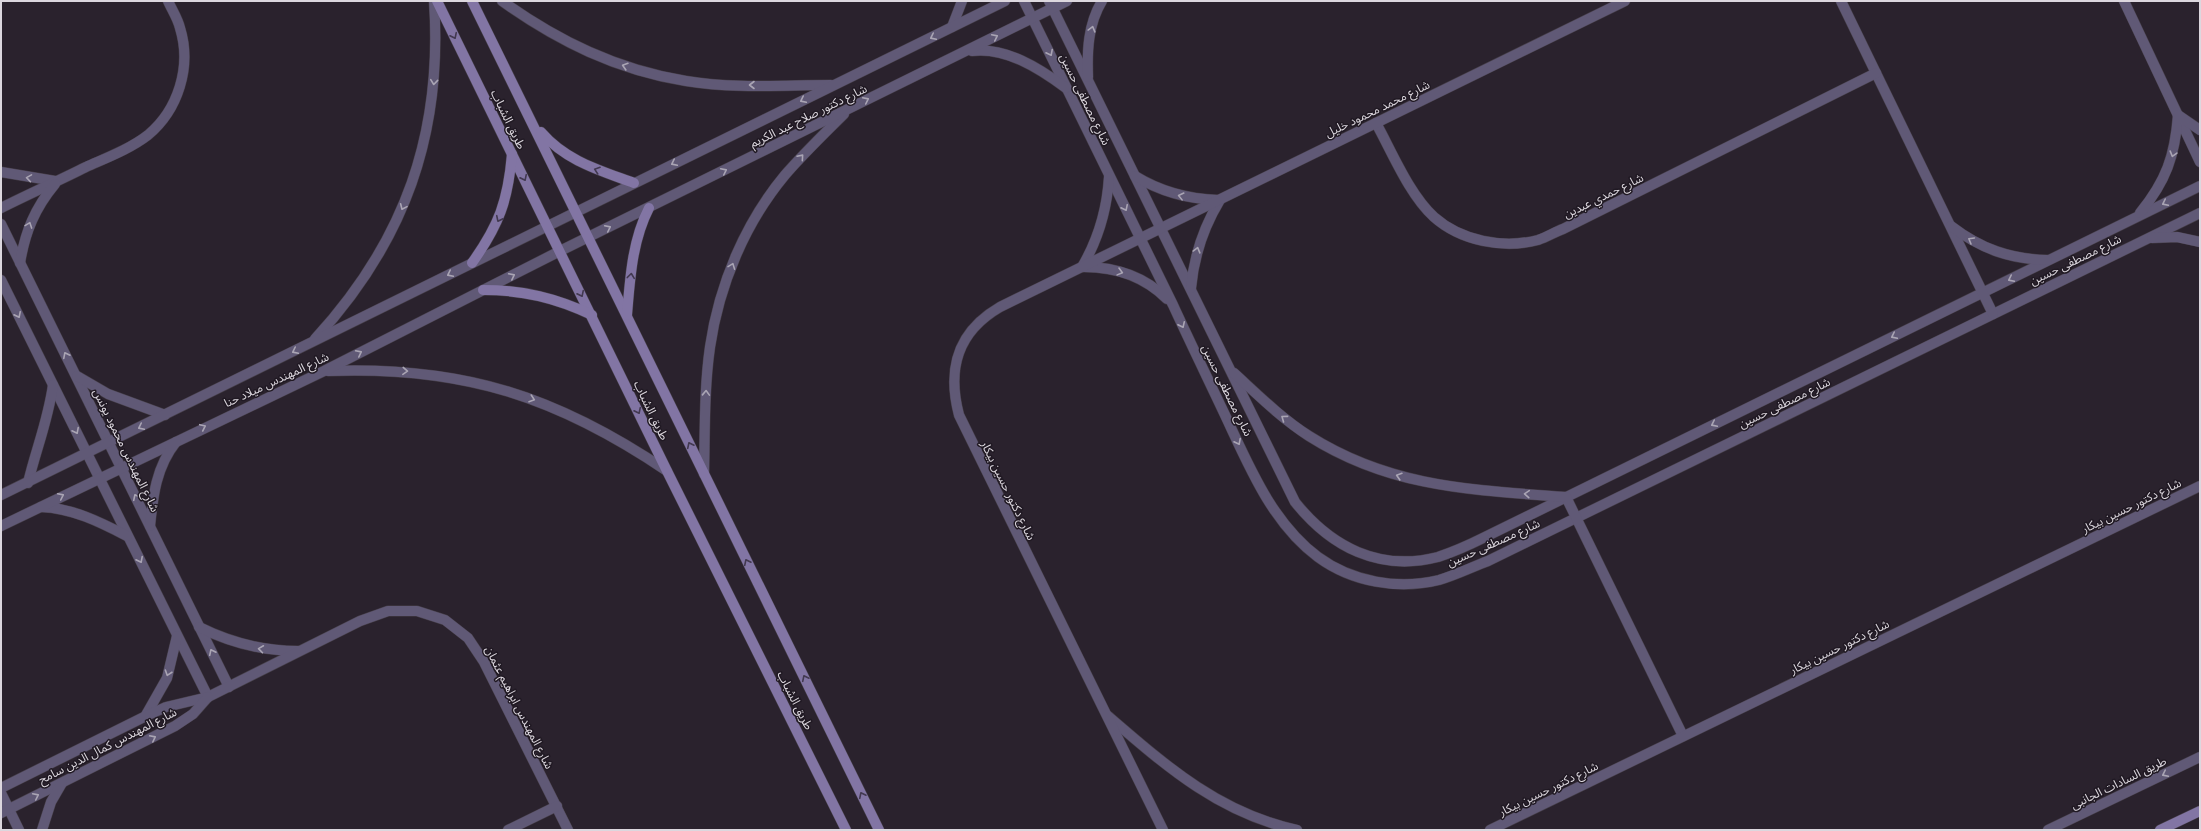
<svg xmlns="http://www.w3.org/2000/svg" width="2201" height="831" font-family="'Exo 2','Noto Sans Arabic',sans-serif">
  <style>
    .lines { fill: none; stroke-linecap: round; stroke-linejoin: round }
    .minor-casing { stroke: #463f49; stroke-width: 11 }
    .tertiary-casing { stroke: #463f49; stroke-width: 11 }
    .secondary-casing { stroke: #463f49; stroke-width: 11 }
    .minor { stroke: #605976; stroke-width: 10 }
    .tertiary { stroke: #605976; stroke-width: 10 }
    .secondary { stroke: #8275a4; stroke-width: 10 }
    .oneway { stroke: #aaa5b4 }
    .oneway2 { stroke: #423950 }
    .labels { text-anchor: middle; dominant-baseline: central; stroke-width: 3; stroke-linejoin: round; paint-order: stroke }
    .street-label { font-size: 12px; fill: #dcd7de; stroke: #201923 }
  </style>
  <rect width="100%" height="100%" fill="#2a222d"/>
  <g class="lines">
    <!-- minor casing -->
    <g class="minor-casing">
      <g id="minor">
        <path d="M502,1C558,41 617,70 686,81C734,89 784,85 831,85"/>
        <path d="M1024,1C1073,102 1124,203 1173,305C1190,342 1208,379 1225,415C1249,466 1272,523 1318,557C1352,582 1398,590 1439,580C1456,575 1472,567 1488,561L2200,213"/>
        <path d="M1049,1L1295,502C1331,547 1379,572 1438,557C1453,552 1469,545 1483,538L2200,186"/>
        <polyline points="1841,1 1993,314"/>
        <polyline points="2124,1 2200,162"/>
        <polyline points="952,27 962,1"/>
        <path d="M972,51C1006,47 1039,68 1066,88"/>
        <path d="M1088,77C1087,51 1088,24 1102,1"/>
        <path d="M1376,123C1392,152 1409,194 1434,217C1461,241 1503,249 1538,240C1547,237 1555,232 1563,229L1876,73"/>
        <polyline points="1,172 55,181"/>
        <path d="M1135,176C1161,192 1187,199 1218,200"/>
        <path d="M1,208C29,194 58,181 86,167C106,158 130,149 148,135C178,110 192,67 180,28C178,19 172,10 168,1"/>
        <path d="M2140,213C2166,181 2175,156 2178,115L2200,130"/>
        <polyline points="1,224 229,687"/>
        <path d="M1951,226C1981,249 2010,259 2047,260"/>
        <polyline points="2152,238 2177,237 2200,242"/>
        <path d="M20,263C25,232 35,208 55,184"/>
        <path d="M1082,267C1099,238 1107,210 1109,177"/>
        <path d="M1084,267C1116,267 1144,276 1167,299"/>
        <polyline points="1,280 208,697"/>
        <path d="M1191,288C1194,255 1203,228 1220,200"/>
        <path d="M315,339C405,241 443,134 434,1"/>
        <path d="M328,371C462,366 556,396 667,471"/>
        <path d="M1234,373C1258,395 1281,418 1309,436C1391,488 1473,490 1566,497L1683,736"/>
        <polyline points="77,376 108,394 165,415"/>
        <path d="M704,474C705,432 704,389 710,347C719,285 745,223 785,175C804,153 824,134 844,114"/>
        <path d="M28,483C36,449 48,421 53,385"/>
        <polyline points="1,495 1005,1"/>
        <path d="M41,507C72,508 100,522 127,536"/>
        <polyline points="1,526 324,371 560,251 1067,1"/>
        <path d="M150,526C153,496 156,467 176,442"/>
        <path d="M199,627C231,643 262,651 298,651"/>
        <polyline points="146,715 167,678 177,636"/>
        <path d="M1108,716C1166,766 1219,813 1297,830"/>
        <polyline points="1,788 146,716 166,707 208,697 360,621 388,611 417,611 445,620 468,638 484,662 568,830"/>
        <polyline points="1,793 19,830"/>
        <polyline points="1,813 175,726 193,714 208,697"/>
        <polyline points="42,830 51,802 62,783"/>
        <polyline points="508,830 557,806"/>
        <path d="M1163,830L959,415C947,369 957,332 1000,307L1625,1"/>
        <polyline points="1490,830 2200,486"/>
      </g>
    </g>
    <!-- tertiary casing -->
    <g class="tertiary-casing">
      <polyline id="tertiary" points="2048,830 2200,757"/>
    </g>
    <!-- secondary casing -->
    <g class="secondary-casing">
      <g id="secondary">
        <polyline points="437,1 667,471 846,830"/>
        <polyline points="472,1 879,830"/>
        <path d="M541,132C566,161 599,170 634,183"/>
        <path d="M472,263C499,225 508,201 512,154"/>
        <path d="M483,290C523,290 556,298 592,315"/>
        <path d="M627,315C630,279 632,241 649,208"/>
        <polyline points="2160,830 2200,811"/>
      </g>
    </g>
    <!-- minor -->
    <use href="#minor" class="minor"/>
    <!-- tertiary -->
    <use href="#tertiary" class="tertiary"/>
    <!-- secondary -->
    <use href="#secondary" class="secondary"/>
  </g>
  <!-- one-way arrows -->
  <defs><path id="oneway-chevron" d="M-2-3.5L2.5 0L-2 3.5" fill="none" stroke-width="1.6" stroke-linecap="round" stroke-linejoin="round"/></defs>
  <g class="oneway">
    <use href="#oneway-chevron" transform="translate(1092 29) rotate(-75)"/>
    <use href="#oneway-chevron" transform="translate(933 37) rotate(154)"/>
    <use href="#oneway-chevron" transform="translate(995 37) rotate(-26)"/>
    <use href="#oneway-chevron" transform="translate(1050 53) rotate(63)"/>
    <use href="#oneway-chevron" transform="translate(625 66) rotate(-163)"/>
    <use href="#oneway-chevron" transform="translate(434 82) rotate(96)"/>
    <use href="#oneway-chevron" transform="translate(752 85) rotate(180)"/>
    <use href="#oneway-chevron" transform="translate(803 100) rotate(154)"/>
    <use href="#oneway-chevron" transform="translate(866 100) rotate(-26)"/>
    <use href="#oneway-chevron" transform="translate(2173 154) rotate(106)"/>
    <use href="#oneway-chevron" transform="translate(801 157) rotate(-49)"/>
    <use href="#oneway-chevron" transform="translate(674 163) rotate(154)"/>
    <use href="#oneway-chevron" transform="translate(724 171) rotate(-26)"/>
    <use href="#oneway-chevron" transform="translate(29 178) rotate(-171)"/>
    <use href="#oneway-chevron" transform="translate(1181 196) rotate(-166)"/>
    <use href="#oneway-chevron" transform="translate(2165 203) rotate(154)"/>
    <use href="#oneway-chevron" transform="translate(403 207) rotate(114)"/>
    <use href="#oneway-chevron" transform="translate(1125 208) rotate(64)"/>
    <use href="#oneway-chevron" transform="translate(29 225) rotate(-70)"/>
    <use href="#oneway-chevron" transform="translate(608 228) rotate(-26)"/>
    <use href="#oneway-chevron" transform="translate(1971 240) rotate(-150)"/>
    <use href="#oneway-chevron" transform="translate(1197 250) rotate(-75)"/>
    <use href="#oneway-chevron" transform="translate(732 266) rotate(-69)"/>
    <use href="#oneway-chevron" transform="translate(1120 272) rotate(15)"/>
    <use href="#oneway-chevron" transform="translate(450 274) rotate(154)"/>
    <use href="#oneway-chevron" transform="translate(512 276) rotate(-27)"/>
    <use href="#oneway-chevron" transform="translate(2011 279) rotate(154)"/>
    <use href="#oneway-chevron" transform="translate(18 315) rotate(64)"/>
    <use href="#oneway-chevron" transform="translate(1182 325) rotate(65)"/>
    <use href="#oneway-chevron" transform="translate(1894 336) rotate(154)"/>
    <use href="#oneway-chevron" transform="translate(295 351) rotate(154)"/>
    <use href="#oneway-chevron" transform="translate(359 353) rotate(-27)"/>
    <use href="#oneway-chevron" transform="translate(66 355) rotate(-117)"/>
    <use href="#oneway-chevron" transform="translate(405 371) rotate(3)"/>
    <use href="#oneway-chevron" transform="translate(706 393) rotate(-88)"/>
    <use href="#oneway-chevron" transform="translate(532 399) rotate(19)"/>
    <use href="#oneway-chevron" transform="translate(1284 418) rotate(-144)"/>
    <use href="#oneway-chevron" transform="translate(1714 424) rotate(154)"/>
    <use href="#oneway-chevron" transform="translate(141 427) rotate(154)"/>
    <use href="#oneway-chevron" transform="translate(203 427) rotate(-25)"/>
    <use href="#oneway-chevron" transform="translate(76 431) rotate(63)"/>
    <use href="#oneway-chevron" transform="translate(1238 442) rotate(63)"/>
    <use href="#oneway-chevron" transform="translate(1399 476) rotate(-163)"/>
    <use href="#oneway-chevron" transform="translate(1527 494) rotate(-176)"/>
    <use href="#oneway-chevron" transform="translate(61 496) rotate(-26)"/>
    <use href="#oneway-chevron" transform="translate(136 497) rotate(-116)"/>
    <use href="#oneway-chevron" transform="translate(140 560) rotate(63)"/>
    <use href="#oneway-chevron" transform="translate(261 649) rotate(-172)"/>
    <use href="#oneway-chevron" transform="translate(212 652) rotate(-116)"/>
    <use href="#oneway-chevron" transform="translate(168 673) rotate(109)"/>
    <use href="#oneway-chevron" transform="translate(153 738) rotate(-27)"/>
    <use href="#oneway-chevron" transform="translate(2165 774) rotate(154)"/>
    <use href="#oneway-chevron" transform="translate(36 796) rotate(-26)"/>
  </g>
  <g class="oneway2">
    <use href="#oneway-chevron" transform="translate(454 36) rotate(64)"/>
    <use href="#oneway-chevron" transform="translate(597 170) rotate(-161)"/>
    <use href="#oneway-chevron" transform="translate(524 178) rotate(64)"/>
    <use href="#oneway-chevron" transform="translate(499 219) rotate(116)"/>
    <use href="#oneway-chevron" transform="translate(631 276) rotate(-83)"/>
    <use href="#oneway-chevron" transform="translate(581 294) rotate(64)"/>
    <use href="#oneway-chevron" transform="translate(638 411) rotate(64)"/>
    <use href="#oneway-chevron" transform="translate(690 445) rotate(-116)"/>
    <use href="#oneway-chevron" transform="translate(747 562) rotate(-116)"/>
    <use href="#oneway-chevron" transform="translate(805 678) rotate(-116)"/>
    <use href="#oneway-chevron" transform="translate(862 795) rotate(-116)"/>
  </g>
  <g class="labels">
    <!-- street labels -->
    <g class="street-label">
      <text transform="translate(1086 99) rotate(64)">شارع مصطفى حسين</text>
      <text transform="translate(1377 108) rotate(-26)">شارع محمد محمود خليل</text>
      <text transform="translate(808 115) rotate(-26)">شارع دكتور صلاح عبد الكريم</text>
      <text transform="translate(509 119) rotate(64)">طريق الشباب</text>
      <text transform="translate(1603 195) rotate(-26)">شارع حمدي عبدين</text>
      <text transform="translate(2075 259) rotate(-26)">شارع مصطفى حسين</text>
      <text transform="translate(276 379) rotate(-25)">شارع المهندس ميلاد حنا</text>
      <text transform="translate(1228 390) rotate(64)">شارع مصطفى حسين</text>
      <text transform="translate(1784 402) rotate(-26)">شارع مصطفى حسين</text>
      <text transform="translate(652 410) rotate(64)">طريق الشباب</text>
      <text transform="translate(127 450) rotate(64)">شارع المهندس محمود يونس</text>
      <text transform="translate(1009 490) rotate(64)">شارع دكتور حسين بيكار</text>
      <text transform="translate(2131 505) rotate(-26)">شارع دكتور حسين بيكار</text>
      <text transform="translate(1493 542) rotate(-24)">شارع مصطفى حسين</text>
      <text transform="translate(1839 646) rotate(-26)">شارع دكتور حسين بيكار</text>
      <text transform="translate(796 700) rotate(63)">طريق الشباب</text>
      <text transform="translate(520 707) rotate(63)">شارع المهندس ابراهيم عثمان</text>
      <text transform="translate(107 745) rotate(-27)">شارع المهندس كمال الدين سامح</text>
      <text transform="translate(2118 782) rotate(-26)">طريق السادات الجانبى</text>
      <text transform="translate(1548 788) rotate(-26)">شارع دكتور حسين بيكار</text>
    </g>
  </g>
  <!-- border -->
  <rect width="2201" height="831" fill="none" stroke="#dcd7de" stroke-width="4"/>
</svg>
